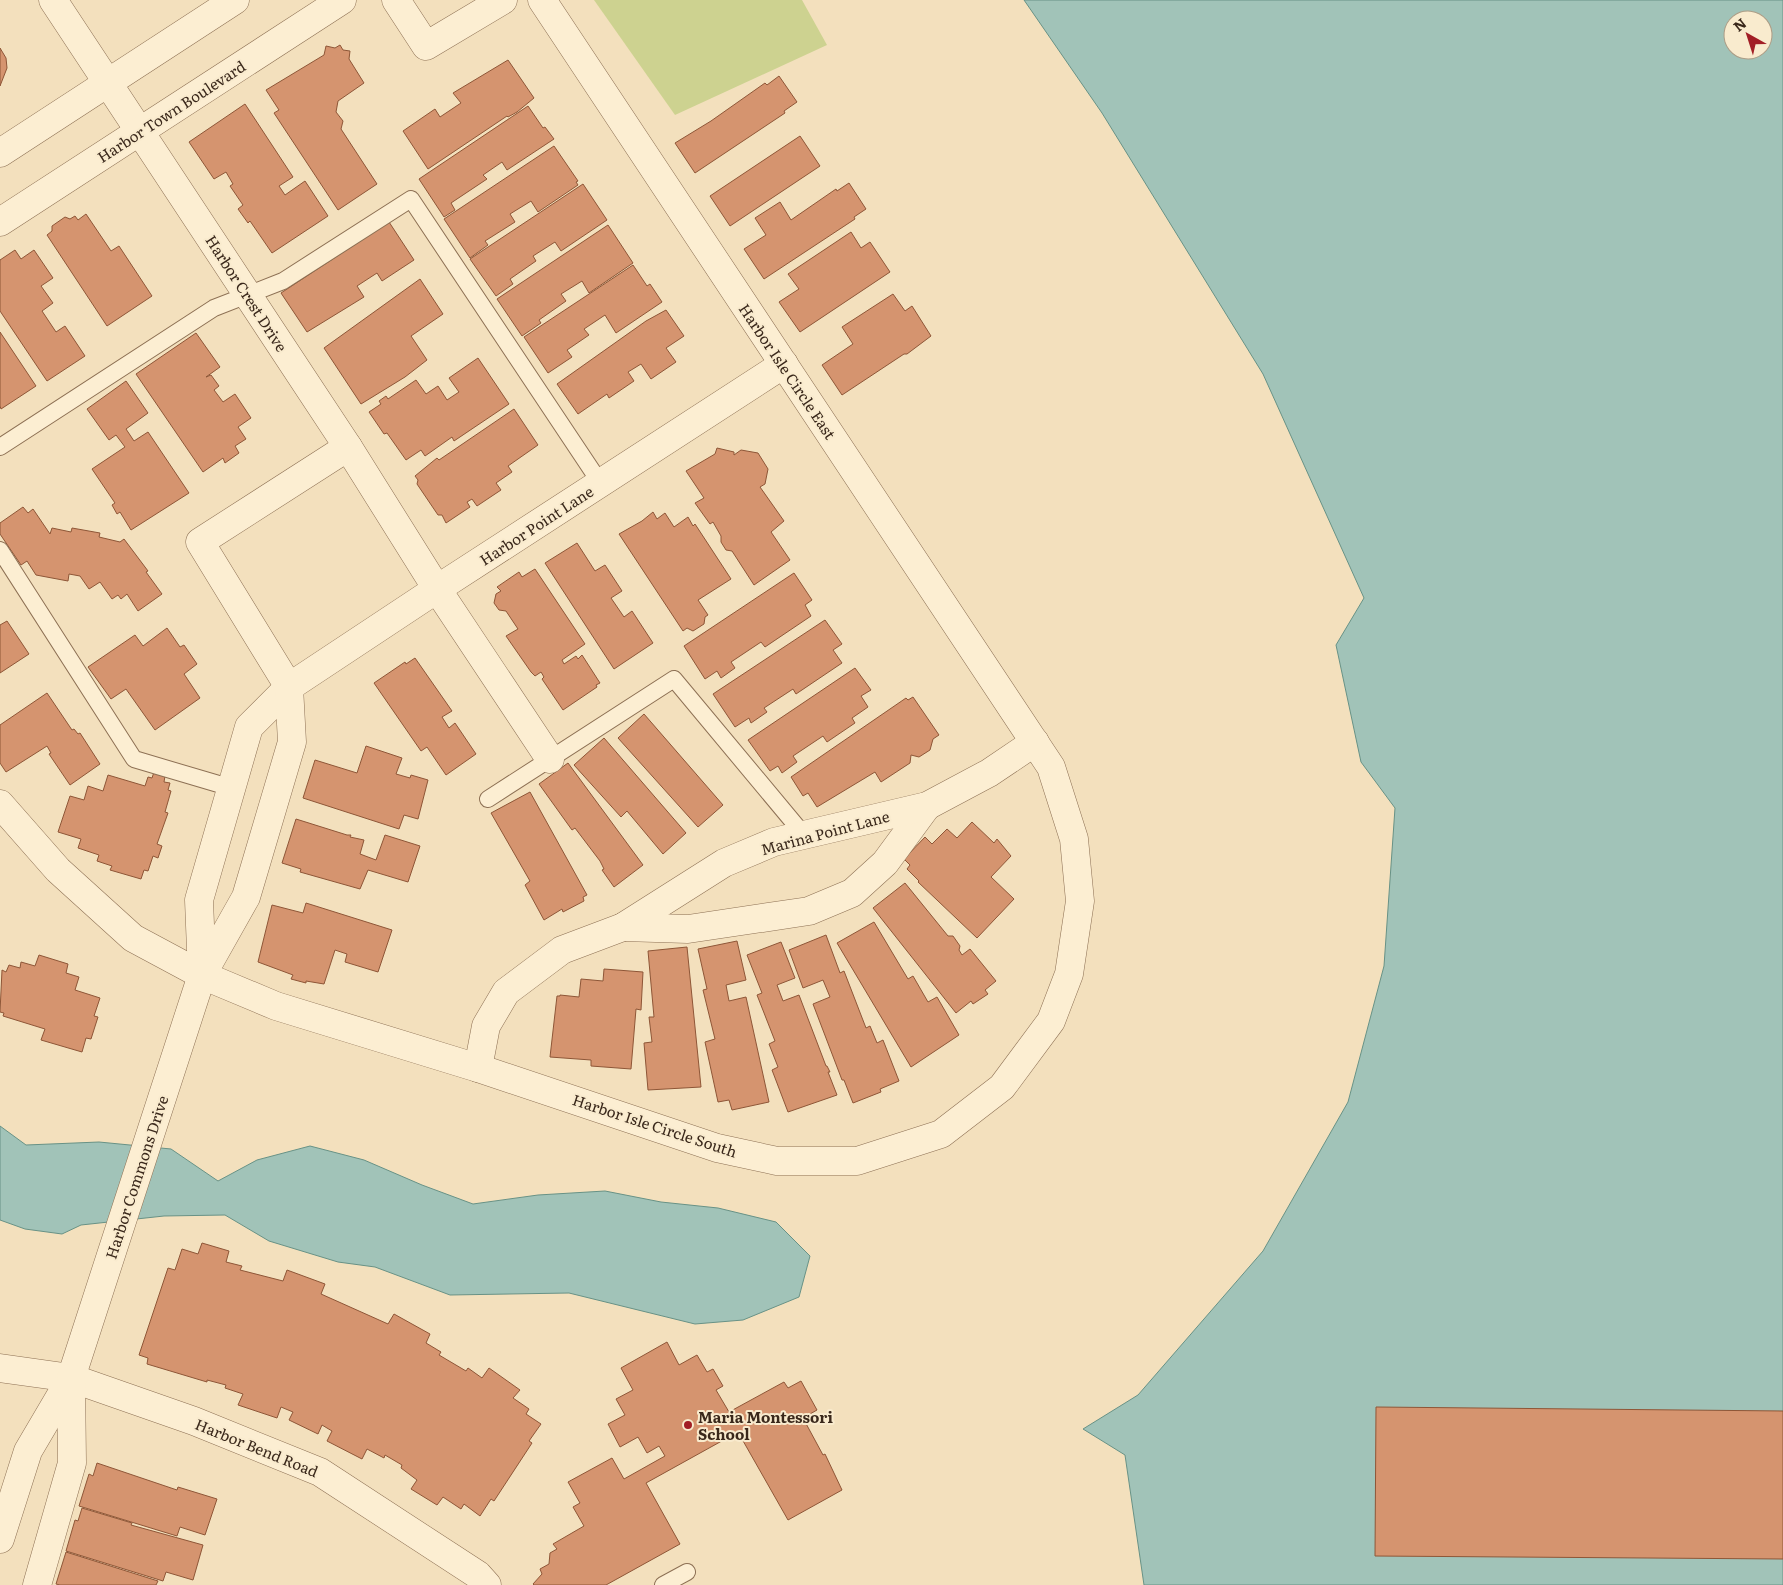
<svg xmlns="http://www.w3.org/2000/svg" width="1783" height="1585" font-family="Literata,serif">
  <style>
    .green { fill: #cdd290 }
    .water { fill: #a1c3b8; stroke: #689286; fill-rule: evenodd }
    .building { fill: #d5946f; stroke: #8e5637 }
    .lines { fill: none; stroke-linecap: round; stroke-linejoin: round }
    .service-casing { stroke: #8d7054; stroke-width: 18 }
    .minor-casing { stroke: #8d7054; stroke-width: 29 }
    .service { stroke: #fceed2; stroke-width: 16 }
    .minor { stroke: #fceed2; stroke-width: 28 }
    .poi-dot { fill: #a21e25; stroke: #f9ebce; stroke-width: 2 }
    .labels { text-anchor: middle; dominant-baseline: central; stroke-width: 4; stroke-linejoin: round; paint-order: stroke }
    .street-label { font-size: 15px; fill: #3a281b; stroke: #f9ebce }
    .poi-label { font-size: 15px; font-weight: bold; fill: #3a281b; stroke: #f9ebce; text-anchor: start }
  </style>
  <rect width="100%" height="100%" fill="#f3e0bd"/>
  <!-- green -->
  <polygon class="green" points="594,0 802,0 827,45 675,115"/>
  <!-- water -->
  <g class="water">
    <path d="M1024,0H1783V1585H1144L1125,1455L1083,1429L1138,1395L1263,1251L1348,1102L1384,966L1395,808L1361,762L1336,645L1364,598L1263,374L1102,113ZM1733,20H1763V50H1733Z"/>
    <polygon points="0,1126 26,1145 99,1142 171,1149 218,1181 257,1160 310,1146 364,1160 422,1185 473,1204 538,1195 605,1191 661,1202 718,1208 776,1222 810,1256 799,1297 743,1320 695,1324 569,1293 450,1295 375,1267 338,1262 269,1241 225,1215 164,1216 81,1225 62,1234 25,1229 0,1220"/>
  </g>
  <!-- building -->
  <g class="building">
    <polygon points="340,45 343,50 350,51 349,59 364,83 338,101 336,112 343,121 341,129 377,184 338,210 274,113 279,110 266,90 324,55 326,46 335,48"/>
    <polygon points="0,48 6,58 7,68 0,86"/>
    <polygon points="508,60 534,98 517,112 508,117 507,116 428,169 403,131 435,109 440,117 461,103 453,93"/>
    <polygon points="779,76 797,102 784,111 785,113 695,173 675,143 711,121 765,83 767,85"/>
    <polygon points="245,104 293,177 279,186 285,195 305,181 328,216 272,253 250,221 248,223 238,209 243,205 230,186 233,184 226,172 214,179 189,142"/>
    <polygon points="528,106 543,128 545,127 554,139 507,170 502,162 483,175 487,179 451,203 455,210 444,217 419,179"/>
    <polygon points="800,136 820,166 730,226 710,196"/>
    <polygon points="554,146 578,181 576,182 578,185 538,212 531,201 510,214 515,222 485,241 488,245 470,258 444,219"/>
    <polygon points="849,183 866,209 854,217 855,219 764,279 744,249 766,235 755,218 780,202 791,220 836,189 837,191"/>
    <polygon points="583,184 607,220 561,251 555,242 533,256 536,261 510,279 513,284 496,296 470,259"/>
    <polygon points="86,214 111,251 119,246 152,296 107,326 47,235 52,231 52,226 65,217 70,219 75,216 78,220"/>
    <polygon points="389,222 414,260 382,281 377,273 357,286 364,297 307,332 281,293"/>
    <polygon points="608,225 633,263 589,293 582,281 561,294 566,301 539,320 541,323 522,336 497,299"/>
    <polygon points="851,232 861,248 870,242 890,272 800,332 779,302 799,289 788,274"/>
    <polygon points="15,250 21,259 34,250 53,278 41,286 53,303 42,311 56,332 65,326 85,356 47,381 0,311 0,260"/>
    <polygon points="633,265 647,286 650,284 662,302 616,333 605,315 584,329 589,335 567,350 572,357 548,373 524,337"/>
    <polygon points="420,279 443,314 411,336 427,360 405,377 361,404 324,348"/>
    <polygon points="893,294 905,311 912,306 931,336 907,354 904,354 842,395 822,365 853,344 842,327"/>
    <polygon points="666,310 684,336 666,348 676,362 651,379 641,364 628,372 634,381 609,398 607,394 578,414 557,384 646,321"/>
    <polygon points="0,332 36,386 1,409 0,406"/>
    <polygon points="196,333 220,367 206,377 211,375 219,386 214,390 223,402 235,394 251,418 238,427 246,439 235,446 239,453 225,463 223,458 203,472 136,374"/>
    <polygon points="478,358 509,404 454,441 452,437 425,456 421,450 406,460 387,433 384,434 369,412 381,404 379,401 386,396 388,399 416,380 426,394 438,386 447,400 459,392 449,378"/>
    <polygon points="126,381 148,413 126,429 134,441 148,432 189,493 131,530 120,512 117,514 112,505 115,503 92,469 125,447 116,435 109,440 87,409"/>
    <polygon points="514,409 538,445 508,466 512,472 496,483 501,490 477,506 472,499 467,502 470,507 446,523 442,515 438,515 417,484 418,480 415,476 437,458 439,460"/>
    <polygon points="717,448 734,452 734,455 741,450 758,453 768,469 765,484 760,487 784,521 771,532 790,560 754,585 732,551 726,550 721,542 721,536 713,522 710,524 695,503 704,498 686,471 715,454"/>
    <polygon points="23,507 28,513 33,509 50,534 52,528 71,532 72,528 100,533 99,537 120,542 124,539 148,571 146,572 162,594 138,611 127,594 121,599 118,595 112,599 100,582 89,589 80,576 69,574 68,581 36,575 27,561 21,565 0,534 0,523"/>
    <polygon points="653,512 657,519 665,513 674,527 688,517 693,526 695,524 731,579 698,600 708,615 705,617 704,624 693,631 687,628 683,631 619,534 642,521"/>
    <polygon points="577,543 595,571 605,565 622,591 611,598 624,617 632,611 653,643 614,669 545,563"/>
    <polygon points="535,569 585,644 562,660 564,664 576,656 578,659 582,655 600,683 596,685 597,687 563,710 542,679 544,677 541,672 535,676 531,672 506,636 518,629 506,611 499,610 494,603 496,594 501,591 497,587 519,572 522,577"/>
    <polygon points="794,573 812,600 805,605 811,616 765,647 761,642 731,662 735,668 721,678 717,671 705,679 684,646"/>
    <polygon points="825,620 842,644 833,650 842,663 796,694 793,689 764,708 767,712 751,723 749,718 735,727 713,694"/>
    <polygon points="7,621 29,654 0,673 0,625"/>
    <polygon points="167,628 180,647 184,645 197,664 184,674 200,698 155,730 126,689 111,699 88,667 135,635 143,646"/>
    <polygon points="415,658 452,711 442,717 449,728 455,723 476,754 446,775 427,747 421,751 374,683 405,662 406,664"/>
    <polygon points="855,668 871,690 861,696 868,707 852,718 855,723 827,742 823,736 793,756 797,762 782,773 778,766 770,771 748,740"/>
    <polygon points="47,693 72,730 74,729 78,734 80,733 100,764 70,785 49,754 51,753 47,746 6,772 0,763 0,725"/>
    <polygon points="913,697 939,735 933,739 930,750 919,757 911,755 910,763 881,782 875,772 817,807 808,793 803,796 791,777 906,698 908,700"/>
    <polygon points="644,714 723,805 698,827 618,738"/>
    <polygon points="604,738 686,833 663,854 627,811 621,817 574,765"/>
    <polygon points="366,746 402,758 396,774 410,778 411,775 428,780 418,819 404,815 399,829 303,798 315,760 357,773"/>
    <polygon points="568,763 643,865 614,887 602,870 604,869 600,861 575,828 572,830 539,784"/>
    <polygon points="154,772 165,776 164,782 170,783 168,790 171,791 165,812 168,813 157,844 162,846 158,858 153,856 148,871 144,870 141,879 110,870 112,866 97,861 99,855 78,848 81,839 58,832 70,796 84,800 88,786 103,791 108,775 145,786 148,777 152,778"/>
    <polygon points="530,792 587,895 583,897 584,901 563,912 562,909 544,920 525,885 530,881 491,813"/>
    <polygon points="296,819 347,835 351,835 350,837 364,840 360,854 376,860 385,835 420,846 408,882 368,870 360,889 300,872 301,869 282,863"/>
    <polygon points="972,822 994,843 997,839 1011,856 991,877 1014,899 977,938 918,882 919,881 907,869 910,865 904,859 925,837 932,844 947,829 957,838"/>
    <polygon points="905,883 948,936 953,936 960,946 959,950 962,955 970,949 996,981 985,990 988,994 973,1004 971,1001 956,1013 873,908"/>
    <polygon points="306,903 392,930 378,972 345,962 347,954 335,950 324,984 306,981 306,983 291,979 293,975 258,962 272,905 303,913"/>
    <polygon points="874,922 908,979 913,976 928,1002 937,997 959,1035 911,1067 837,943"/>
    <polygon points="826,935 840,973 844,971 866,1028 870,1026 877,1043 883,1040 899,1081 880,1089 881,1092 853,1103 844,1080 842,1080 813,1004 830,997 823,980 803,988 789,950"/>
    <polygon points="737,941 746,980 726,985 729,1001 746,997 769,1102 732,1110 729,1100 718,1102 705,1042 715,1039 703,990 707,989 698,949"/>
    <polygon points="781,942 795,978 777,985 783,1001 799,995 826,1066 827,1066 830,1072 828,1072 837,1095 788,1112 772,1070 778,1067 769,1044 775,1041 757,995 762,993 747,955"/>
    <polygon points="687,947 701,1087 648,1090 644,1043 652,1042 649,1017 654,1017 648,951"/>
    <polygon points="39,955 68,964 66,973 79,977 75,990 100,998 94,1016 98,1017 91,1039 86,1038 82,1052 41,1040 45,1029 3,1016 4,1013 0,1012 2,970 6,972 9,965 20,968 21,962 35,966"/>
    <polygon points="604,969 643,972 641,1010 636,1009 631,1069 591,1066 591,1060 550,1057 557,996 560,996 560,995 579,997 581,979 603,981"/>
    <polygon points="202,1243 229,1251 226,1262 242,1266 240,1270 283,1281 287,1270 325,1284 321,1294 388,1324 394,1314 430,1334 426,1343 441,1352 439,1355 466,1371 468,1368 482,1378 489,1368 520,1390 513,1398 529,1409 526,1414 541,1424 529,1441 532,1443 494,1501 491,1499 480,1516 464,1504 461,1509 443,1497 437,1505 411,1489 417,1480 401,1468 402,1465 385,1455 384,1458 367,1449 362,1459 327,1441 332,1431 322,1425 318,1434 289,1420 293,1412 281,1407 277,1418 238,1405 243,1394 225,1388 226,1385 207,1380 207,1382 147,1364 148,1358 139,1355 168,1268 175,1270 182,1249 198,1254"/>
    <polygon points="667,1342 679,1365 697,1355 707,1372 713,1369 723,1386 716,1390 729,1412 784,1382 788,1388 801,1381 817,1410 803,1418 823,1455 825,1454 842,1490 788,1520 738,1432 646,1483 680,1544 606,1585 534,1585 533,1584 542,1574 540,1569 549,1564 550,1553 557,1549 553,1544 584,1526 573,1507 580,1503 568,1482 612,1458 624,1479 665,1456 659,1446 647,1453 638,1437 620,1447 608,1424 625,1415 616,1399 633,1390 621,1368"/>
    <polygon points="1376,1407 1783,1411 1783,1559 1375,1556"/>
    <polygon points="97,1463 177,1490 178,1487 217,1499 205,1535 180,1527 177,1536 79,1506 89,1474 93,1476"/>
    <polygon points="82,1508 132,1523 131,1525 203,1545 193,1580 166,1572 163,1581 66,1551 75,1520 78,1521"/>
    <polygon points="66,1552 158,1581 156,1585 60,1585 56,1584"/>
  </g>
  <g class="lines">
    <!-- service casing -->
    <g class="service-casing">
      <g id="service">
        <polyline points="0,447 214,308 283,281 411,199 601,484"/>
        <polyline points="0,550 134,759 232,788"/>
        <polyline points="488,799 674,679 804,835"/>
        <polyline points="663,1585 687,1572"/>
      </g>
    </g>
    <!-- minor casing -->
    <g class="minor-casing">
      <g id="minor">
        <polyline points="53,0 348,447 437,589 550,759"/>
        <polyline points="396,0 426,46 503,0"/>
        <polyline points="0,153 235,0"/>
        <polyline points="0,222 342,0"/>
        <polyline points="0,804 58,870 133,938 202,975 276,1006 478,1068 717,1148 777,1161 857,1161 941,1134 1002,1087 1051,1021 1069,974 1080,901 1074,839 1051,767 542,0"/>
        <polyline points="623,927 688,929 809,911 852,893 885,863 927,806"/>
        <polyline points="202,975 199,900 249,727 289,687 437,589 784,364"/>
        <polyline points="478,1068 486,1026 506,992 562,950 623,927 724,863 774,842 927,806 989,773 1035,742"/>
        <polyline points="0,1368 71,1378 194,1421 320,1472 478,1575 487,1585"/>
        <polyline points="0,1539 28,1451 71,1378 202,975 246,897 292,742 289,687 200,542 348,447"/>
        <polyline points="37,1585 72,1463 71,1378"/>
      </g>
    </g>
    <!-- service -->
    <use href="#service" class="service"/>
    <!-- minor -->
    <use href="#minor" class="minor"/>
  </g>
  <!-- markers -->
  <circle class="poi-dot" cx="688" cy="1425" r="5"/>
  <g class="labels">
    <!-- street labels -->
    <g class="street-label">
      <text transform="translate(171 111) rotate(-33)">Harbor Town Boulevard</text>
      <text transform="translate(247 293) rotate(57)">Harbor Crest Drive</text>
      <text transform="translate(788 371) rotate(56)">Harbor Isle Circle East</text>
      <text transform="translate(536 525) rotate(-33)">Harbor Point Lane</text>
      <text transform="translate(825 832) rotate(-15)">Marina Point Lane</text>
      <text transform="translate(655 1125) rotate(18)">Harbor Isle Circle South</text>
      <text transform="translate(136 1177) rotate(-72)">Harbor Commons Drive</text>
      <text transform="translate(257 1447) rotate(22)">Harbor Bend Road</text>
    </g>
    <!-- poi labels -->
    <g class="poi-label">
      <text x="698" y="1416">Maria Montessori<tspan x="698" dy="17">School</tspan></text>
    </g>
  </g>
  <!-- north arrow -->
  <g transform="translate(1748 35) rotate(321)"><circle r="24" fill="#f9ebce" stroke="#ad9d86"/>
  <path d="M0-4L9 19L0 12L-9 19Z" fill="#a21e25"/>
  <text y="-8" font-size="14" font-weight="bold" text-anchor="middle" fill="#3a281b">N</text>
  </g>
</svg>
